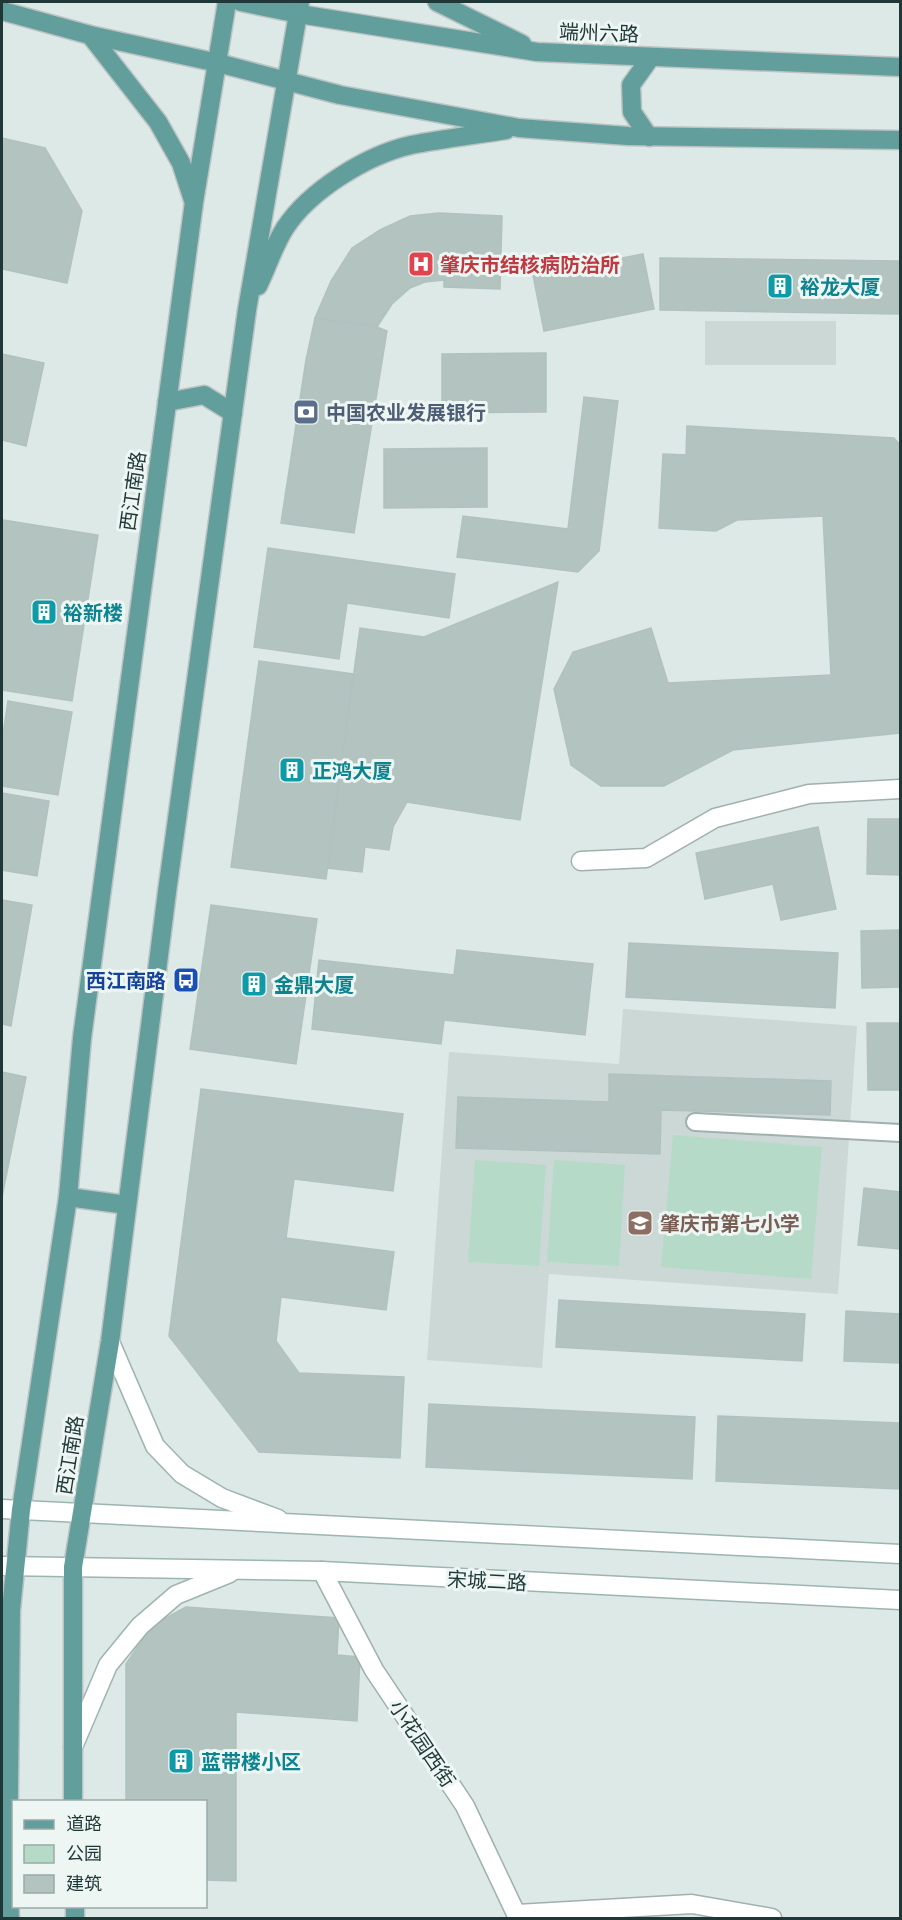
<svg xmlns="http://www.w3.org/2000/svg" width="902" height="1920" font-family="Lato,'Noto Sans SC',sans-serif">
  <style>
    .built { fill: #cbd8d6 }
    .green { fill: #b6dac8 }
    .building { fill: #b3c3c0; stroke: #b0c2bf; stroke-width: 1.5 }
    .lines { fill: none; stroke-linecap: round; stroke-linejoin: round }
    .lane-casing { stroke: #a0b0ae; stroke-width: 20 }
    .street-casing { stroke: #a0b0ae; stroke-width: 21 }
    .secondary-casing { stroke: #9db4b1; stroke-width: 21 }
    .primary-casing { stroke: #bcc3c3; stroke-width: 21 }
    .lane { stroke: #fff; stroke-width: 16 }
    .street { stroke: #fff; stroke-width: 18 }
    .secondary { stroke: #fff; stroke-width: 18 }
    .primary { stroke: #629e9c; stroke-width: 18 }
    .labels { text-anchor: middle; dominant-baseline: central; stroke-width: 6; stroke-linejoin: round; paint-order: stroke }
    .street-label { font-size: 20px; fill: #1f3837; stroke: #edf6f3 }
    .health-label { font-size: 20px; font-weight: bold; fill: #be3a42; stroke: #edf6f3; text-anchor: start }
    .culture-label { font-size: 20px; font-weight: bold; fill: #0d838f; stroke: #edf6f3; text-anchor: start }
    .service-label { font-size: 20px; font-weight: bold; fill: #4e5e75; stroke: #edf6f3; text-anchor: start }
    .transit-label { font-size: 20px; font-weight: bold; fill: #164399; stroke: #edf6f3; text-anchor: end }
    .education-label { font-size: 20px; font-weight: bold; fill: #785e54; stroke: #edf6f3; text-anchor: start }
  </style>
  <rect width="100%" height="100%" fill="#dde9e6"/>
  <!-- built -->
  <g class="built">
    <rect x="705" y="321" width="131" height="44"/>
    <polygon points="623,1009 857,1026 838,1294 549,1274 542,1368 427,1360 449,1052 619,1064"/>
  </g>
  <!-- green -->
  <g class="green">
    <polygon points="673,1135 822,1147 811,1279 661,1267"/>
    <polygon points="475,1160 546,1165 539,1266 468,1262"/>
    <polygon points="554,1160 625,1165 619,1266 547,1262"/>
  </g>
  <!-- building -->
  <g class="building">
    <polygon points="2,138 45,148 82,211 67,283 2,269"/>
    <polygon points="439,213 502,216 500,289 444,287 444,280 425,282 410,288 392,304 377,327 315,318 331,281 352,248 380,230 410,216"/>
    <polygon points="643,254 654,309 544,331 533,275"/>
    <polygon points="660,258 900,261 900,314 660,310"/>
    <polygon points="315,318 377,327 387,331 354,533 281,523 306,360"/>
    <polygon points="546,353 546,412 442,413 442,354"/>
    <polygon points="2,354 44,363 26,446 2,440"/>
    <polygon points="584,397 618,401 599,551 578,572 457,557 463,516 568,529"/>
    <polygon points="687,426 894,438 900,445 900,733 733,750 664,786 601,786 571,765 554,689 573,652 651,628 668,683 831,675 823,516 737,520 716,531 659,528 663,454 686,455"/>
    <polygon points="487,448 487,507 384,508 384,449"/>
    <polygon points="3,520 98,535 72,701 2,690"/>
    <polygon points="268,548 455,574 449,618 347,603 339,659 254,647"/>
    <polygon points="558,582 520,820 407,802 393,827 389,850 365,847 362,872 327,868 360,628 424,637"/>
    <polygon points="259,661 353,674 326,879 231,867"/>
    <polygon points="8,701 72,712 58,795 2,786 2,740"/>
    <polygon points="2,793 49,801 37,876 2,870"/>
    <polygon points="868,819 900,819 900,875 867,874"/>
    <polygon points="818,827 836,909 781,920 773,884 705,899 696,853"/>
    <polygon points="2,900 32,905 11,1026 2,1024"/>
    <polygon points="211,905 317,919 296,1064 190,1049"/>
    <polygon points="900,930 900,987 862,988 861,931"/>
    <polygon points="629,943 838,953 835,1008 626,997"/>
    <polygon points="457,950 593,964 585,1035 444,1020 441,1044 312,1029 319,960 454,975"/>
    <polygon points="867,1023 900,1023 900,1090 868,1090"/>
    <polygon points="2,1072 26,1077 2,1197"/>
    <polygon points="609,1074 831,1081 830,1115 661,1110 660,1154 456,1148 458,1097 609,1102"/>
    <polygon points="201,1089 403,1114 393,1191 294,1179 286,1238 394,1252 386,1310 281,1297 276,1341 299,1373 404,1377 400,1458 259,1452 169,1336"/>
    <polygon points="864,1188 900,1192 900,1249 858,1245"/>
    <polygon points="559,1300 805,1314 802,1361 556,1347"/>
    <polygon points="846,1311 900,1314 900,1363 844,1361"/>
    <polygon points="429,1404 695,1417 692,1479 426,1467"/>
    <polygon points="718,1416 900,1423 900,1489 716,1481"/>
    <polygon points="186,1607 339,1618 337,1655 360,1657 357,1721 236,1712 236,1881 206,1880 206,1802 126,1802 126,1664 151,1626"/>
  </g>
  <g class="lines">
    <!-- lane casing -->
    <g class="lane-casing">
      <polyline id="lane" points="695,1122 900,1133"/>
    </g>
    <!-- street casing -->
    <g class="street-casing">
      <g id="street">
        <polyline points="581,861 646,858 715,818 809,794 900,789"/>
        <polyline points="322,1571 374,1670 465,1806 518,1918"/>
        <polyline points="517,1914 692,1904 772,1918"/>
      </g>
    </g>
    <!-- secondary casing -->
    <g class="secondary-casing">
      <g id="secondary">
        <polyline points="110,1342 155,1446 182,1474 222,1498 278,1519"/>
        <polyline points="2,1509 900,1554"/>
        <polyline points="2,1566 322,1571 900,1600"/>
        <polyline points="73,1747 108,1665 140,1626 176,1595 230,1573"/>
      </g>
    </g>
    <!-- primary casing -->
    <g class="primary-casing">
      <g id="primary">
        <polyline points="241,2 299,14 537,52 900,67"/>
        <polyline points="437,2 522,44"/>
        <polyline points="2,11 90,35 218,63 340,95 519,128 628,136 900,140"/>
        <polyline points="90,35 158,122 181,163 193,200"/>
        <polyline points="649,137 632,112 631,85 651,57"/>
        <path d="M258,286C267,268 274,245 285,228C310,190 367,155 411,145C442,139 475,135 506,130"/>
        <polyline points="167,402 204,395 233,413"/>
        <polyline points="68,1197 127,1205"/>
        <polyline points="73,1802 73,1567 110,1342 167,892 247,310 300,2"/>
        <polyline points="75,1906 75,1918"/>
        <polyline points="10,1918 8,1874 11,1610 21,1510 68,1197 82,1038 194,202 227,2"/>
      </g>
    </g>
    <!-- lane -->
    <use href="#lane" class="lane"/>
    <!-- street -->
    <use href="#street" class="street"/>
    <!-- secondary -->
    <use href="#secondary" class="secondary"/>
    <!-- primary -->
    <use href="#primary" class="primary"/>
  </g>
  <!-- icons -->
  <defs>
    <g id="hospital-square" transform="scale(1.35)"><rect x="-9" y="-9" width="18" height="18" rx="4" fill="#e0444e" stroke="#edf6f3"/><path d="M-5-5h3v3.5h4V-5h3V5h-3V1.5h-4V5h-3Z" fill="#fff"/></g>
    <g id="building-square" transform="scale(1.35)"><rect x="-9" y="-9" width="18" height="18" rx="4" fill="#0f9aa8" stroke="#edf6f3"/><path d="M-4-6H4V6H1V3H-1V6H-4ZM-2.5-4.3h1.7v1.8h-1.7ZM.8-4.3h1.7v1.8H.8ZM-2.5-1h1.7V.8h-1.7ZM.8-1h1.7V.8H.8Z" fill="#fff"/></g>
    <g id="bank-square" transform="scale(1.35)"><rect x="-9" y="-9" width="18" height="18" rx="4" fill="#5c6f8a" stroke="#edf6f3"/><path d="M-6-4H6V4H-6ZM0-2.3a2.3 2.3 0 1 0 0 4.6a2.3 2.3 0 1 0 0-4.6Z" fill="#fff"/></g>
    <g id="bus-square" transform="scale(1.35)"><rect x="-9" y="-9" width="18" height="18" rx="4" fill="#1a4fb4" stroke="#edf6f3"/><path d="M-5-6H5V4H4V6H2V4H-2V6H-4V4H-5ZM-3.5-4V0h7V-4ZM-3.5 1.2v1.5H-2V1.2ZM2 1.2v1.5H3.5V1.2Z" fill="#fff"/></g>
    <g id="school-square" transform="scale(1.35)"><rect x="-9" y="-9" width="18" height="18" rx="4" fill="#8d6e63" stroke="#edf6f3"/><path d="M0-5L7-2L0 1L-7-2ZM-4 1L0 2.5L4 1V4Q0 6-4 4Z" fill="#fff"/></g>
  </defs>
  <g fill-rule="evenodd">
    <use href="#hospital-square" x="421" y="264"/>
    <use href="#building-square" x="780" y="286"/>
    <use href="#bank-square" x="306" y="412"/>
    <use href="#building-square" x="44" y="612"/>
    <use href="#building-square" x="292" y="770"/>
    <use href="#bus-square" x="186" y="980"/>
    <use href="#building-square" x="254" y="984"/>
    <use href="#school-square" x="640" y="1223"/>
    <use href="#building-square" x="181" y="1761"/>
  </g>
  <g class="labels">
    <!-- street labels -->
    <g class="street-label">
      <text transform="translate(599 32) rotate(2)">端州六路</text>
      <text transform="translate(132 491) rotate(-82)">西江南路</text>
      <text transform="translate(69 1455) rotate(-81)">西江南路</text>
      <text transform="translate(487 1580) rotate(3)">宋城二路</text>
      <text transform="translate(423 1743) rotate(56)">小花园西街</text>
    </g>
    <!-- health labels -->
    <g class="health-label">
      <text x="440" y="264">肇庆市结核病防治所</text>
    </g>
    <!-- culture labels -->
    <g class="culture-label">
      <text x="800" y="286">裕龙大厦</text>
      <text x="63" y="612">裕新楼</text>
      <text x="312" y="770">正鸿大厦</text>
      <text x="274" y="984">金鼎大厦</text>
      <text x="201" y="1761">蓝带楼小区</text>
    </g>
    <!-- service labels -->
    <g class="service-label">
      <text x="326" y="412">中国农业发展银行</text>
    </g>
    <!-- transit labels -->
    <g class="transit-label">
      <text x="166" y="980">西江南路</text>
    </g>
    <!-- education labels -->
    <g class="education-label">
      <text x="660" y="1223">肇庆市第七小学</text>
    </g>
  </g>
  <!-- border -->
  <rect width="902" height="1920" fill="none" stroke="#1f3837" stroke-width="6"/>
  <!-- legend -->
  <rect x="12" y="1800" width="195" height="108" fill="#edf6f3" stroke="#9baaa8" stroke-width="1.5"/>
  <rect x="24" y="1820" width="30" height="9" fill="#629e9c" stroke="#9baaa8" stroke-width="1.5"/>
  <text x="66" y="1830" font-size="18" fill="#1f3837">道路</text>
  <rect x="24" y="1845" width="30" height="18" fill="#b6dac8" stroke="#9baaa8" stroke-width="1.5"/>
  <text x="66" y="1860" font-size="18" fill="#1f3837">公园</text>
  <rect x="24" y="1875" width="30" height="18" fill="#b3c3c0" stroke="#9baaa8" stroke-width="1.5"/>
  <text x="66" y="1890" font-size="18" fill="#1f3837">建筑</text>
</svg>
